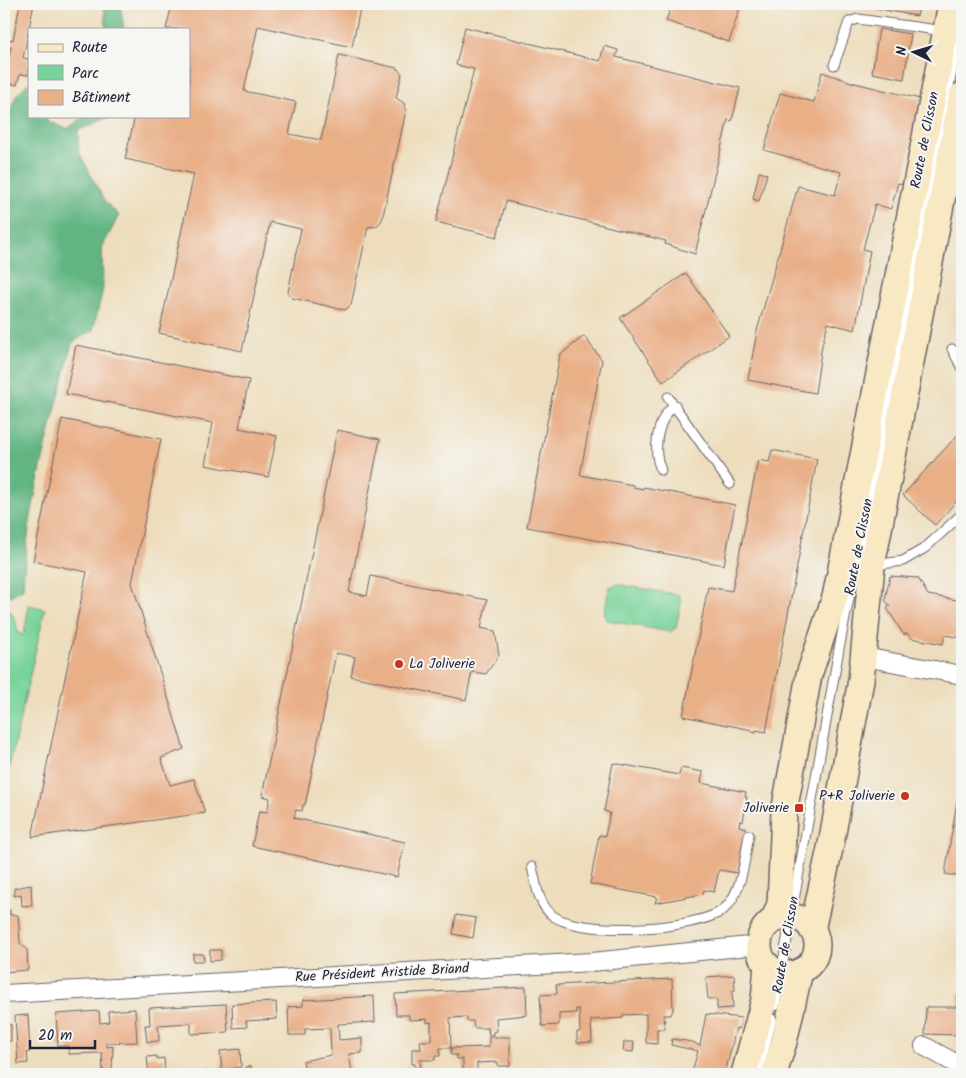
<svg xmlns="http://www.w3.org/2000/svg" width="966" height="1078" font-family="Kalam,sans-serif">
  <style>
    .green { fill: #78d39a; stroke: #4d7a6a }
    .forest { fill: #62b582; stroke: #426c5e }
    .building { fill: #e9af87 }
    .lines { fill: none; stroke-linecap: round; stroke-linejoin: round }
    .service-casing { stroke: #696368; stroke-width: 11 }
    .minor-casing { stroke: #696368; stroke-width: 20 }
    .secondary-casing { stroke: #696368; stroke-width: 28 }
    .service { stroke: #fff; stroke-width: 9 }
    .minor { stroke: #fff; stroke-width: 18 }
    .secondary { stroke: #f8e8c3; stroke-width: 25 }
    .poi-dot { fill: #c8321e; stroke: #f6f6f2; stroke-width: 2 }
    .labels { text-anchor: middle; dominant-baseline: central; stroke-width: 4; stroke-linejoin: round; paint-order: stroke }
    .street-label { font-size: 14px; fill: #22223b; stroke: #f6f6f2 }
    .poi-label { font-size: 14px; fill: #22223b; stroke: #f6f6f2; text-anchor: end }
  </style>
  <rect width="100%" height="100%" fill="#f6f6f2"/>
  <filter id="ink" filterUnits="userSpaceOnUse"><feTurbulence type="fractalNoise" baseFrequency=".02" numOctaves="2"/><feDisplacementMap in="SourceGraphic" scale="10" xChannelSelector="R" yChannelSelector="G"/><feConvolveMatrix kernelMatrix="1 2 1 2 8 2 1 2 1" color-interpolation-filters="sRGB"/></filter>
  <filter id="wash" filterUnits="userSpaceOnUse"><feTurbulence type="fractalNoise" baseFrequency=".0096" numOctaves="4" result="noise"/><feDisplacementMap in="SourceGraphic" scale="20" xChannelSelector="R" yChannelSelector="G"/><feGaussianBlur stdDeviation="1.12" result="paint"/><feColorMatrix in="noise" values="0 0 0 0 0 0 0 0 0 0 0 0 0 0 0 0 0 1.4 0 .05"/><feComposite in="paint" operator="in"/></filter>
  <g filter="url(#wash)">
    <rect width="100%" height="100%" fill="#edddbc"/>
    <!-- green -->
    <g class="green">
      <polygon points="616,584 679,595 681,602 676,628 670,632 607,620 604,616 609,588"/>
      <polygon points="4,599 16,622 18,633 24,635 29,605 45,609 4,789"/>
    </g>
    <!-- forest -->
    <g class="forest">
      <polygon points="104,4 120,4 124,29 106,29"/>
      <path d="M28,83L29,116H44L47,121L67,129L86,116H112L78,131L79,152L105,202L119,215L102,248L103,289L93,330L72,343C53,424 26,506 23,589L4,599V129L16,96Z"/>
    </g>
    <g id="blocks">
      <!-- building -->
      <g class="building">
        <polygon points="20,4 34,4 23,58 29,59 29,75 20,74 17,85 4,82 4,61 8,61 11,47 4,46 4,38 13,40"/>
        <polygon points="172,4 361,4 352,47 258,26 244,91 296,102 289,134 321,140 339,55 397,68 402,74 396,98 404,103 406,111 382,220 377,226 368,227 351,305 345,310 292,298 288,292 301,229 270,222 242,351 159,333 194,174 125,159 135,116 189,116 189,29 166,29"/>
        <polygon points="672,4 741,4 729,42 666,21"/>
        <polygon points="869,4 920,4 917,16 869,7"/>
        <polygon points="465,27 600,61 604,46 618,50 616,57 740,88 732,121 728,120 695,254 665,244 666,241 506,201 497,237 436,222 474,69 456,65"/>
        <polygon points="879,29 911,34 904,79 872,73"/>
        <polygon points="822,72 851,82 920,99 903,184 898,183 891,209 875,204 863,249 870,251 855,330 828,323 822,345 815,393 748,380 757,331 798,186 835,195 841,172 764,150 780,93 814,102"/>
        <polygon points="759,172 767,174 759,201 753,199"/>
        <polygon points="686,273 729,336 663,382 620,318"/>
        <polygon points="584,336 602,360 580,475 633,485 633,487 643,489 644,487 735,505 724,565 527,527 560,355"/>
        <polygon points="76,345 249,380 239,428 277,436 268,477 205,465 213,423 66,394"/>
        <polygon points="62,419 161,439 132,583 184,749 161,758 170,785 194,779 205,813 32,837 87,572 33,561"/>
        <polygon points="337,430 380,439 349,592 367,596 371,576 487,600 481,628 495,631 499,655 486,674 472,672 466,700 351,676 355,657 336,653 305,805 303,805 302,811 296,810 294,818 405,842 397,877 252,846 259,811 267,812 270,798 262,796"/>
        <polygon points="962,430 962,495 935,525 903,495"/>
        <polygon points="772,450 817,459 766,732 756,730 756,733 752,732 752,730 683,716 708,587 732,591 758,460 769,462"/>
        <polygon points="890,576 918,578 928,595 962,601 962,638 945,635 943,644 911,638 907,633 904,635 887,608 890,606 885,600"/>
        <polygon points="613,763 679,775 681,768 703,772 701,783 746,792 745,797 747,797 743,822 740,821 739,826 746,828 737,873 719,870 714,892 704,890 703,894 655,903 657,897 590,884 599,835 605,836 610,813 604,811"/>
        <polygon points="961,777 962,777 962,877 945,874"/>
        <polygon points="31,885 32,905 22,906 21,894 14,896 14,888"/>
        <polygon points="4,910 10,910 10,915 18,915 20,943 27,949 28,970 4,972"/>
        <polygon points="456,915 476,918 473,938 453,934"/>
        <polygon points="210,950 221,950 221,960 210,961"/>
        <polygon points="193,954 203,954 204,961 193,961"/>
        <polygon points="734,975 735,991 732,991 733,1008 717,1009 717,999 708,999 706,977"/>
        <polygon points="672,979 673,1010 671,1015 664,1015 665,1029 657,1029 657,1044 646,1043 646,1014 623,1015 623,1018 591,1020 592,1042 577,1043 577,1032 580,1032 579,1009 576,1009 576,1013 559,1014 559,1025 542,1026 540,995 557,994 556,985"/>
        <polygon points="526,987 527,1015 496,1018 497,1031 493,1032 493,1035 489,1035 488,1028 474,1028 473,1021 467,1021 467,1017 450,1018 451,1048 440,1048 440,1056 435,1056 435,1060 420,1060 421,1074 415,1074 415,1064 412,1064 412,1049 421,1049 420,1041 431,1041 431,1022 427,1023 427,1019 409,1020 409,1015 396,1015 395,994"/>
        <polygon points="958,994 962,994 962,1027 957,1027 957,1035 925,1034 926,1007 958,1007"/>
        <polygon points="374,996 375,1022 338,1024 339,1040 362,1038 362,1053 349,1054 352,1072 347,1072 347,1074 322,1074 321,1070 305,1072 303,1061 331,1055 330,1028 305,1029 305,1035 289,1035 288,1007 303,1006 303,1000"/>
        <polygon points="276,1002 277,1019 246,1021 247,1027 233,1028 232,1004"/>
        <polygon points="226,1004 228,1032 191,1034 191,1023 158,1025 159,1041 147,1042 145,1025 150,1025 149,1008"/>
        <polygon points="135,1009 137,1042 106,1043 107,1047 113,1046 112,1074 103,1074 102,1053 69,1054 68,1046 58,1046 56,1014 99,1011 100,1023 109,1022 108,1011"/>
        <polygon points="706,1014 742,1018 739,1029 736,1028 725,1074 701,1074 692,1072 698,1051 671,1045 672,1039 693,1042 700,1046"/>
        <polygon points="28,1015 30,1052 27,1052 28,1063 18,1064 15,1016"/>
        <rect x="4" y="1025" width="7" height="16"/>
        <polygon points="489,1037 510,1037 510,1066 498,1066 498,1062 477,1063 477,1074 463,1074 463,1059 457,1059 457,1055 451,1055 451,1048 489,1047"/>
        <polygon points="624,1042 634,1042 633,1052 623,1051"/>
        <polygon points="240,1049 241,1067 222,1070 220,1051"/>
        <polygon points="157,1056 157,1059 164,1058 165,1074 149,1074 147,1057"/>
        <polygon points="251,1066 253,1074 247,1074 246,1067"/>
        <polygon points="203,1071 210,1071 210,1074 196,1074"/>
      </g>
    </g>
  </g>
  <g filter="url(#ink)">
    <use href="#blocks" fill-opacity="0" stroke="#696368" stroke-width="1"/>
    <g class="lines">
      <!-- service casing -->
      <g class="service-casing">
        <g id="service">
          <polyline points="834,65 849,22 858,19 944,31"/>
          <polyline points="952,349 962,368"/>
          <polyline points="668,397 730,484"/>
          <path d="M661,470C652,450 657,418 675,405"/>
          <polyline points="875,565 903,561 925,548 962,514"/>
          <path d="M532,867C536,883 538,904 552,915C580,937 696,930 723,910C742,895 745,857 749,835"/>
          <polyline points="775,1006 839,649 962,20"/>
          <polyline points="758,1074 772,1019"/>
        </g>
      </g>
      <!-- minor casing -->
      <g class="minor-casing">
        <g id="minor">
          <polyline points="864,657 962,675"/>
          <polyline points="4,994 592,962 759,945"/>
          <polyline points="924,1046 962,1067"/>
        </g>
      </g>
      <!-- secondary casing -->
      <g class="secondary-casing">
        <g id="secondary">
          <circle cx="788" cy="945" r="29"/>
          <polyline points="773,921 780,904 784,812 809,675 835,597 844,553 951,4"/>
          <polyline points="812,930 831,844 861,680 872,566 962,95"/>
          <polyline points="744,1074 764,1000 767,965"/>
          <polyline points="774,1074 784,1042 800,971"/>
        </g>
      </g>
      <!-- service -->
      <use href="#service" class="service"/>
      <!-- minor -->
      <use href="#minor" class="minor"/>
      <!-- secondary -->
      <use href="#secondary" class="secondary"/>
    </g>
  </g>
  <!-- markers -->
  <g class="poi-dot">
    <circle cx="399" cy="664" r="5"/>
    <circle cx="905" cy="796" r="5"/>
    <rect x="794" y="803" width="10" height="10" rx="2.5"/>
  </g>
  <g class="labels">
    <!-- street labels -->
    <g class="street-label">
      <text transform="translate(925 140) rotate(-79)">Route de Clisson</text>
      <text transform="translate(859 547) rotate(-79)">Route de Clisson</text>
      <text transform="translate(786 945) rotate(-80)">Route de Clisson</text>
      <text transform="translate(382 973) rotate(-3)">Rue Président Aristide Briand</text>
    </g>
    <!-- poi labels -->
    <g class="poi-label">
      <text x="409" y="664" text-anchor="start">La Joliverie</text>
      <text x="895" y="796">P+R Joliverie</text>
      <text x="789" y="808">Joliverie</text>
    </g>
  </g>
  <!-- margin -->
  <rect width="966" height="1078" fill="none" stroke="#f6f6f2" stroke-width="20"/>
  <!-- legend -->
  <rect x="28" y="28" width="162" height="90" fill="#f6f6f2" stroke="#a1a1a9"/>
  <rect x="38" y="44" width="25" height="8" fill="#f8e8c3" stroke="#a1a1a9"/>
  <text x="72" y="52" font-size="15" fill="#22223b">Route</text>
  <rect x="38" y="65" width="25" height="15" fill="#78d39a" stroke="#a1a1a9"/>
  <text x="72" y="78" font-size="15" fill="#22223b">Parc</text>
  <rect x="38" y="90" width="25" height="15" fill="#e9af87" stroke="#a1a1a9"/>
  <text x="72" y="102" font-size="15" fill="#22223b">Bâtiment</text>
  <!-- north arrow -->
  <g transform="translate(914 52) rotate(275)" stroke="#f6f6f2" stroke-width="4" paint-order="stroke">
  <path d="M0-4L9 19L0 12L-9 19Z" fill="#22223b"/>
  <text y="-8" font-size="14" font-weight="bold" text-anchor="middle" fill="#22223b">N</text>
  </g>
  <!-- scale -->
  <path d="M30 1040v8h65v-8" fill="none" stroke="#22223b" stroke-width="2.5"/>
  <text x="38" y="1040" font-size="15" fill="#22223b" stroke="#f6f6f2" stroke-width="4" paint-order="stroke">20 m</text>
</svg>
